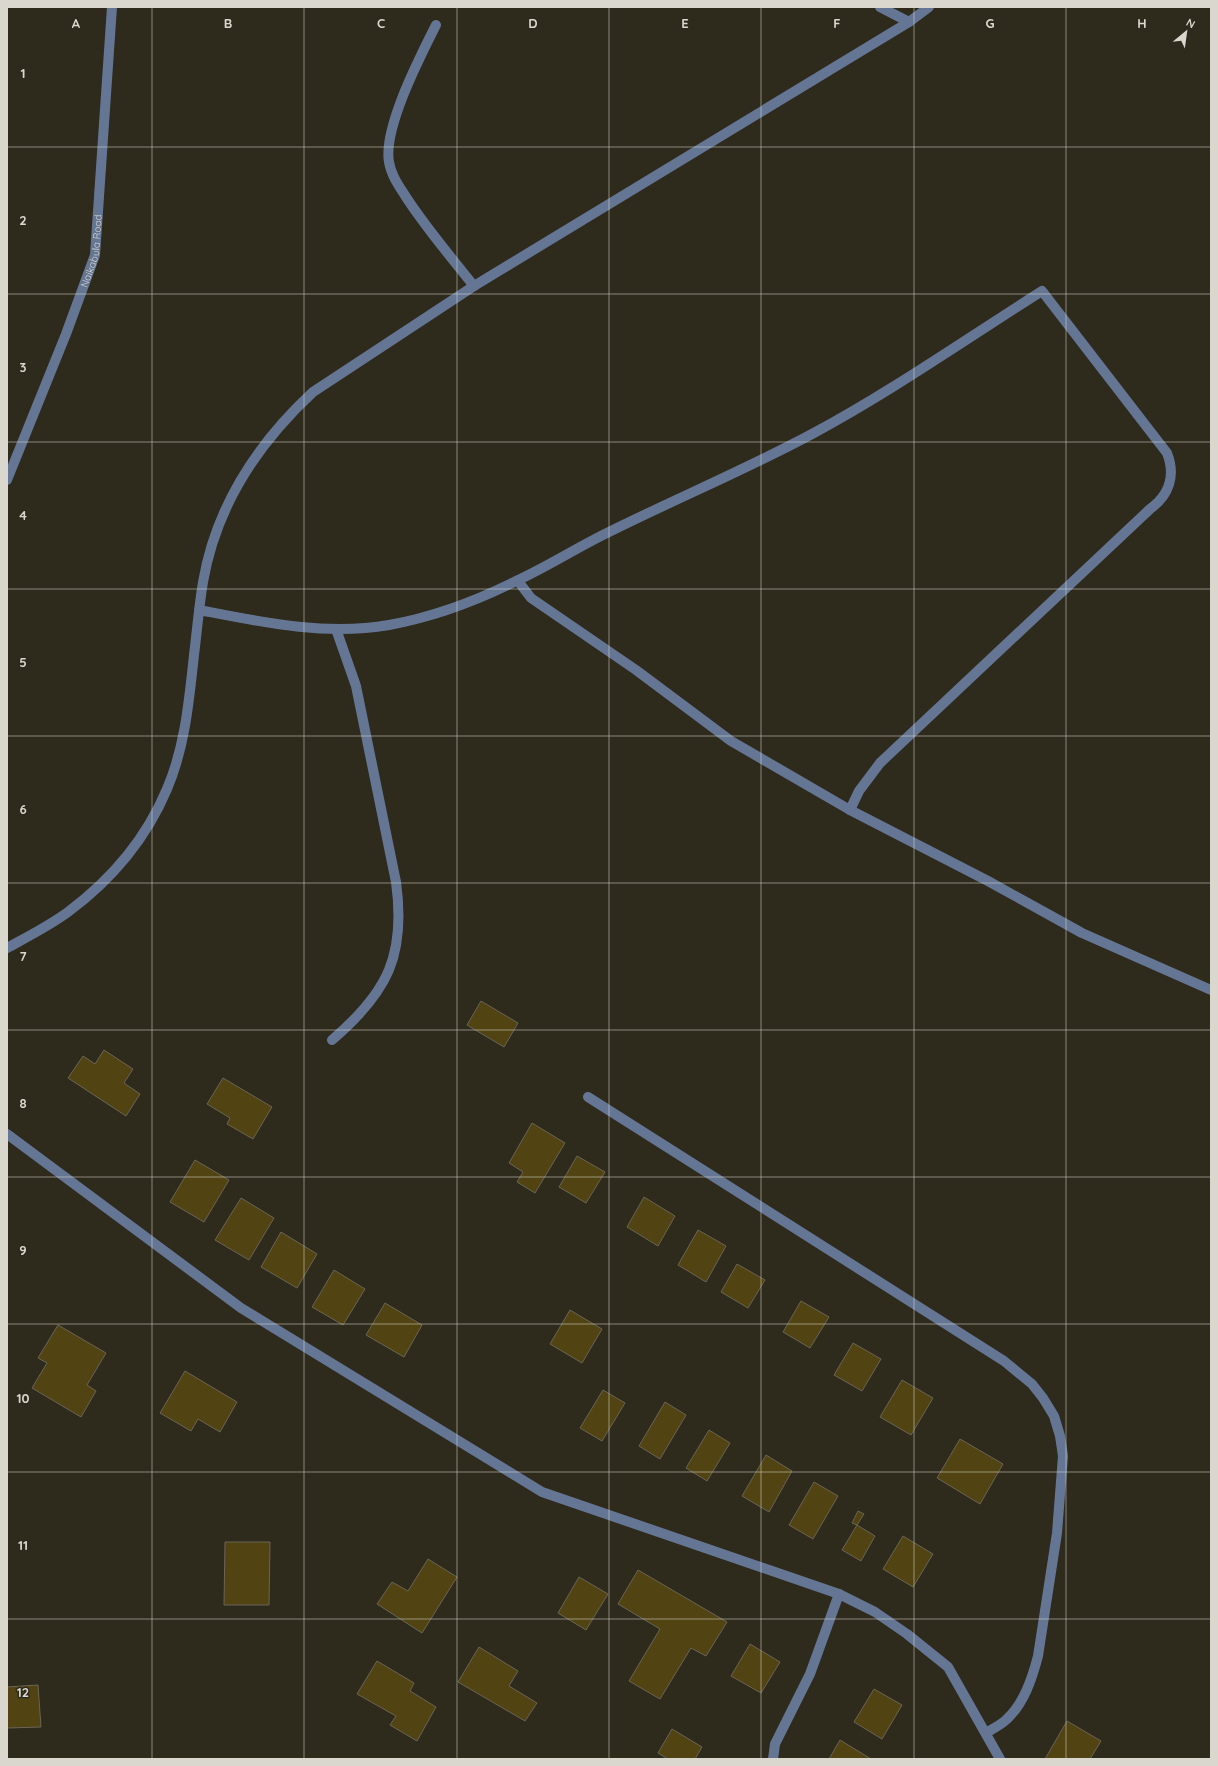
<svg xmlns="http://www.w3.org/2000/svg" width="1218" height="1766" font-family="Quicksand,sans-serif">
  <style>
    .building { fill: #514312; stroke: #6a6556 }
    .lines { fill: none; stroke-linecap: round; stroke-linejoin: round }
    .minor { stroke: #657694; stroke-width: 10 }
    .grid { fill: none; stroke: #d9d7ce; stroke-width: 1; stroke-opacity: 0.55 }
    .labels { text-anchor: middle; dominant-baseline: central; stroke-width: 3; stroke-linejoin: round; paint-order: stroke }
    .street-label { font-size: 10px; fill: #d9d7ce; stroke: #2e2a1c }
    .grid-label { font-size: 13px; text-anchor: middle; font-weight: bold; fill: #d9d7ce; stroke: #2e2a1c; stroke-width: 3; stroke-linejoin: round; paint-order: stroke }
  </style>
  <rect width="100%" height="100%" fill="#2e2a1c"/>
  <!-- building -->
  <g class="building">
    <polygon points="481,1001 518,1023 504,1047 467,1025"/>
    <polygon points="104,1050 133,1069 124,1083 140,1094 126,1116 68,1078 83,1056 95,1064"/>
    <polygon points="223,1078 272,1107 253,1139 227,1124 230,1118 207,1104"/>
    <polygon points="532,1123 565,1143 535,1193 517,1182 523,1172 509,1163"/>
    <polygon points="577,1156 605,1172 586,1203 559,1187"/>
    <polygon points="195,1160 229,1180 204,1222 170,1202"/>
    <polygon points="644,1197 675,1216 658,1246 627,1227"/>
    <polygon points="241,1198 274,1218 249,1260 215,1240"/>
    <polygon points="698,1230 726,1246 706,1282 678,1265"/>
    <polygon points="281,1232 317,1254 297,1288 261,1267"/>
    <polygon points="737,1264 765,1280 748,1308 721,1292"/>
    <polygon points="334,1270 365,1289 343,1325 312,1307"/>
    <polygon points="801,1301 829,1317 810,1348 783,1332"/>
    <polygon points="385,1303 422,1325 404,1357 366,1335"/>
    <polygon points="570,1310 602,1329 582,1363 550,1344"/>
    <polygon points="58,1325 106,1353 87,1385 96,1391 81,1417 32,1388 47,1363 38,1358"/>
    <polygon points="853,1343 881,1359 862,1391 834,1375"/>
    <polygon points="185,1371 237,1402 220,1432 198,1419 191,1431 160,1413"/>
    <polygon points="902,1380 933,1398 911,1435 880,1417"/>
    <polygon points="603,1390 625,1403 602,1441 580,1428"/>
    <polygon points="665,1402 686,1415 660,1459 639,1446"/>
    <polygon points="709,1430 730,1443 707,1481 686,1468"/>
    <polygon points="960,1439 1003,1464 980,1504 937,1478"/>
    <polygon points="766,1455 792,1471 769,1512 742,1496"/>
    <polygon points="814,1482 838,1496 813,1539 789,1525"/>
    <polygon points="858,1511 864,1514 857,1525 852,1523"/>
    <polygon points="857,1525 875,1536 861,1561 842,1550"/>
    <polygon points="903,1536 933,1554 913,1587 883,1569"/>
    <polygon points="225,1542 270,1542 269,1605 224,1605"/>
    <polygon points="428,1559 457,1577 422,1633 377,1604 392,1582 408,1591"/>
    <polygon points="638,1570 727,1622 706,1656 691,1648 660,1699 629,1681 660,1629 618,1604"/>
    <polygon points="579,1577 608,1594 586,1630 558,1613"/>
    <polygon points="750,1644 780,1662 761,1693 731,1676"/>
    <polygon points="479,1647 518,1671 509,1686 537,1703 525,1721 458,1682"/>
    <polygon points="377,1661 414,1683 410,1691 436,1707 417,1741 390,1725 396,1716 357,1694"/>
    <polygon points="38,1685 41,1727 7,1728 7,1687"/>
    <polygon points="874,1689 902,1705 882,1739 854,1722"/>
    <polygon points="1067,1721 1101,1741 1090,1759 1045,1759"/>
    <polygon points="672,1729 702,1747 695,1759 668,1759 658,1753"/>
    <polygon points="840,1740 871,1759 829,1759"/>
  </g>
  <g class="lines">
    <!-- minor -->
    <g class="minor">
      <polyline points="880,7 909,22"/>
      <path d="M436,25C420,57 383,128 389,162C391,175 399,186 406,197C426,228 451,257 474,286"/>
      <path id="s1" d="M7,480L66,334L95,255L112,7"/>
      <polyline points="518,581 531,598 636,670 731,741 850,810 988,881 1082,933 1211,990"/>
      <path d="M199,610C261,622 325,636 389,625C433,617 476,601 516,581C547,567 576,548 607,533C675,499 745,470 812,434C892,391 966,339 1042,291L1167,453C1176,476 1169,495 1150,509L880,763L859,791L850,810"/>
      <path d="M7,948C27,937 49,926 68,912C111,880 146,839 167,789C185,747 189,701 194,655C197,631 199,606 203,582C216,507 258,443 313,392L474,286L909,22L929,7"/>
      <path d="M332,1040C388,992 406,955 396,882L356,686L336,629"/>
      <path d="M588,1097L1004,1361L1032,1384L1043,1398L1054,1416L1060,1436L1063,1456L1057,1533L1038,1656C1032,1679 1024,1703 1007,1719C1001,1725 992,1729 986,1733"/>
      <polyline points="7,1134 241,1308 542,1492 839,1594 875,1612 907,1634 948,1667 1000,1759"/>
      <polyline points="773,1759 775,1744 810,1674 839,1594"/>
    </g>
  </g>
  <!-- grid -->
  <path class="grid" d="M152,7V1759M304,7V1759M457,7V1759M609,7V1759M761,7V1759M914,7V1759M1066,7V1759M7,147H1211M7,294H1211M7,442H1211M7,589H1211M7,736H1211M7,883H1211M7,1030H1211M7,1177H1211M7,1324H1211M7,1472H1211M7,1619H1211"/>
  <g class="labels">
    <!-- street labels -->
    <g class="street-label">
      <text stroke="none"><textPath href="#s1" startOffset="245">Naikabula Road</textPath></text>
    </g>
  </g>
  <g class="grid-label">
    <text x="76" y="28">A</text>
    <text x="228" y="28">B</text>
    <text x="381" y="28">C</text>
    <text x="533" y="28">D</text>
    <text x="685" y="28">E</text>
    <text x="837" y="28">F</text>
    <text x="990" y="28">G</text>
    <text x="1142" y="28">H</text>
    <text x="23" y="78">1</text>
    <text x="23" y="225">2</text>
    <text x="23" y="372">3</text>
    <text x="23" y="520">4</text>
    <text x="23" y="667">5</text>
    <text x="23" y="814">6</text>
    <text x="23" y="961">7</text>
    <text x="23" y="1108">8</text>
    <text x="23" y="1255">9</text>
    <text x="23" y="1403">10</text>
    <text x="23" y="1550">11</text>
    <text x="23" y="1697">12</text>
  </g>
  <!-- border -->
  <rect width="1218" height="1766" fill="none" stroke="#d9d7ce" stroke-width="16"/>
  <!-- north arrow -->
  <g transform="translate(1186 32) rotate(29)" stroke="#2e2a1c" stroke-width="3" paint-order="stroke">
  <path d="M0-3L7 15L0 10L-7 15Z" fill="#d9d7ce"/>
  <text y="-6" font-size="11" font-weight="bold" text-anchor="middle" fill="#d9d7ce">N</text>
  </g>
</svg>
